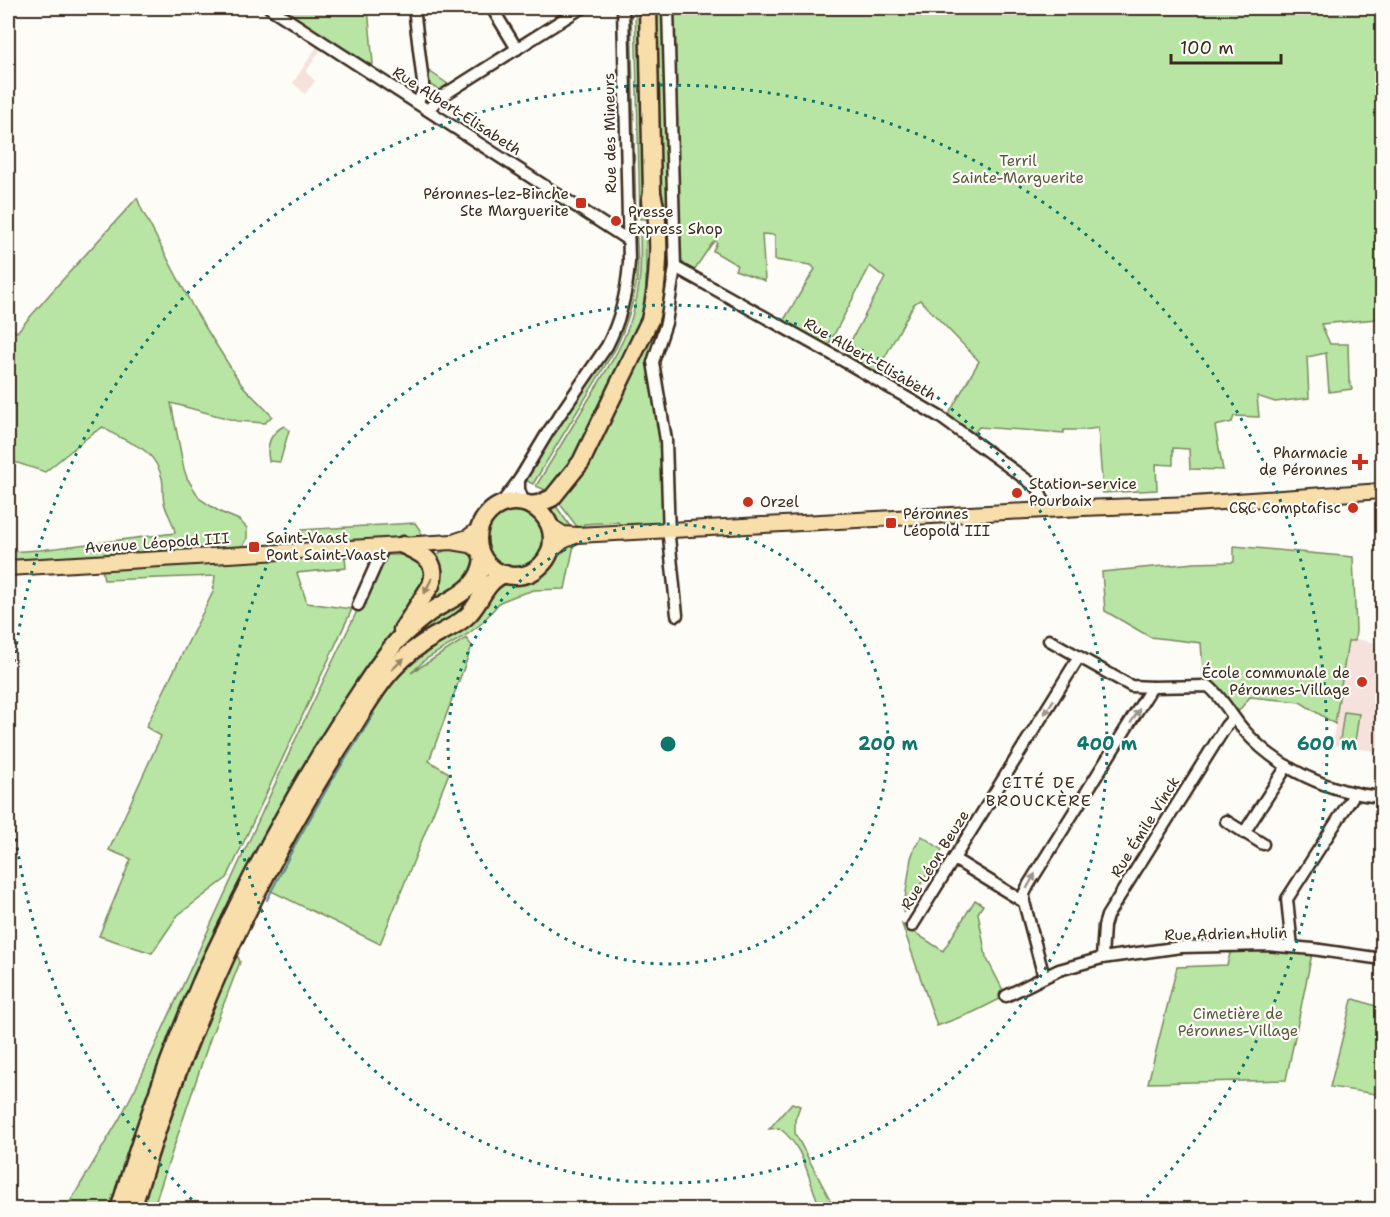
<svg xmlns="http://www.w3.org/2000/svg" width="1390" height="1217" font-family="'Shantell Sans',sans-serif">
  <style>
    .built { fill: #f5e2dd }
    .green { fill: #b8e5a3; stroke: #7a8860; stroke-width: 1.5 }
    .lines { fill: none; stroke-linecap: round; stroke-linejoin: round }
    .stream { stroke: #638991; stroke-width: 2 }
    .minor-casing { stroke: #3b2a1e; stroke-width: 15 }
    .major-casing { stroke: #3b2a1e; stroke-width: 18 }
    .highway-casing { stroke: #3b2a1e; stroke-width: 21 }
    .minor { stroke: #fdfcf7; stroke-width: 10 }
    .major { stroke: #f8deab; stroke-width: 14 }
    .highway { stroke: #f8deab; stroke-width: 16 }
    .oneway { fill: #9a8464 }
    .oneway2 { fill: #9c938a }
    .ring { fill: none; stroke: #0f766e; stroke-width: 3; stroke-dasharray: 3 6 }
    .poi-dot { fill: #c8321e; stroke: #fdfcf7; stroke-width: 2 }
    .labels { text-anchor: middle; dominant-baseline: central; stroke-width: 4.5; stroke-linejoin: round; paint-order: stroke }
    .street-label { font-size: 15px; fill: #3b2a1e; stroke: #fdfcf7 }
    .park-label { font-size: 15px; fill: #5a593f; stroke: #fdfcf7 }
    .poi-label { font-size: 15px; fill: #3b2a1e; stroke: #fdfcf7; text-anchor: start }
    .neighbourhood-label { font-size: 16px; letter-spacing: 1.5px; fill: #3b2a1e; stroke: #fdfcf7 }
    .centre { fill: #0f766e; stroke: #fdfcf7; stroke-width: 3 }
    .ring-label { font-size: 18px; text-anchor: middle; font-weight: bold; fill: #0f766e; stroke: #fdfcf7; stroke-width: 4.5; stroke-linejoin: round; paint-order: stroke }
  </style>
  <rect width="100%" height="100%" fill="#fdfcf7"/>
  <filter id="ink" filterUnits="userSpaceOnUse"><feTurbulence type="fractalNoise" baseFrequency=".0167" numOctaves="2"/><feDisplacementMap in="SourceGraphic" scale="12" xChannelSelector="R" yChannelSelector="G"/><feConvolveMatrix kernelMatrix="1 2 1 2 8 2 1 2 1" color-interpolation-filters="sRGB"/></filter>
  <g filter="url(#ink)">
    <!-- built -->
    <g class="built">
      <polygon points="321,40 325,43 306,72 315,81 305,94 293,83"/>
      <polygon points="1355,639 1382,644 1382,752 1332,745 1348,640 1355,641"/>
    </g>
    <!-- green -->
    <g class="green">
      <polygon points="281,8 368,8 373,64 369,64"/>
      <polygon points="627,8 631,8 636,218 631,218"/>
      <polygon points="635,8 644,8 648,198 647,219 640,219"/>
      <polygon points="652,8 664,8 669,227 659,228"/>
      <polygon points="671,8 1382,8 1382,294 1379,294 1377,319 1321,324 1330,344 1348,344 1349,380 1352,389 1329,392 1326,353 1307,357 1309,398 1275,402 1257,396 1259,417 1234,416 1232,422 1215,426 1223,470 1190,469 1189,449 1173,448 1173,465 1156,464 1157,490 1103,493 1098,428 1083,430 1064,430 1064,433 979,427 972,435 947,417 979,361 920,300 914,304 875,375 842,357 885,278 870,266 827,348 782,323 815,269 811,265 775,260 775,235 762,234 765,281 735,270 737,265 713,251 717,243 715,241 711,245 694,270 686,266 680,259"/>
      <polygon points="426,69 448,84 440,90 428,84"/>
      <path d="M137,198L142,210L194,309L215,343L241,384L272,416L265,423L237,421L171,403L184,469L187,478L200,499L220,512L239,520L247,528V539L238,554L345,556L346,568L297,573L307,603L352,609L227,878L178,915L152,953L99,936L131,859L109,850L161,736L146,727L213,592L215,576L104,580L101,564L8,568V552L40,550L175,533C174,522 166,513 164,502C162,494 164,486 162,478C152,442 127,446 103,427L93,433L45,472L8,460V327L17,332L56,287Z"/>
      <path d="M632,226H636C637,244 639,262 637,279C634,303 626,326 616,348L533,484L525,480L549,437L616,339Z"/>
      <path d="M640,226H646V294L638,333L586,445L550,492L536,486L612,361C628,334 638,304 640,273C641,257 640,241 640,226Z"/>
      <path d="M662,235H669C670,255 671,276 668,295C664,323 651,348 650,377L664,471L666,523L621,526L618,522L584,524L582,528H578L557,500L582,474L590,461L630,382Z"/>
      <path d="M284,426L289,430L280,462L269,461C266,446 270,433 284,426Z"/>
      <polygon points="553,505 556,506 574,532 554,524 552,516"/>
      <circle cx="515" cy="539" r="30"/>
      <polygon points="415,523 420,530 421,537 297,544 301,530"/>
      <polygon points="575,540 565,589 534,590 515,596 500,602 482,623 468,634 426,659 411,673 466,638 472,646 429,761 449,773 380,944 267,889 299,826 369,712 405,665 490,595 501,582 519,584 529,582 539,576 551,565 560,549"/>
      <polygon points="1234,546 1353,557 1356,630 1355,641 1348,641 1335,724 1300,702 1250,697 1233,718 1204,685 1201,643 1150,637 1105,611 1102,572 1194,563 1234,562"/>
      <polygon points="465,548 472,554 475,561 469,579 429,608 431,560 445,550"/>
      <polygon points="384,555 413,555 427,563 426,584 384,645 112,1209 94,1209 95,1207 67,1207 120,1118 139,1081 304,721"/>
      <polygon points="475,588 469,608 374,677 407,637"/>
      <polygon points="1344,712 1359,714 1355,742 1340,740"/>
      <polygon points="922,836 942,850 903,913 911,858 915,847"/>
      <polygon points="975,900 983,905 978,913 986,957 1006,996 974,1012 937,1026 902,924 943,951"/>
      <polygon points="1232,946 1313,949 1286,1080 1148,1083 1177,967 1227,965"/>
      <polygon points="238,957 240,962 210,1039 153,1209 138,1210 171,1109 233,958"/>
      <polygon points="1354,999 1382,1008 1382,1095 1330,1087 1352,1000"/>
      <path d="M792,1103L800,1106L795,1120V1133L835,1209H821C808,1182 806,1147 779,1128L769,1129Z"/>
    </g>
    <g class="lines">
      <!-- stream -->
      <polyline class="stream" points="267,900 295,845 328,787 374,714"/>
      <!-- minor casing -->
      <g class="minor-casing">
        <g id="minor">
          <polyline points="270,8 628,240"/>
          <polyline points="414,8 423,83 423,92 417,103"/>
          <polyline points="492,8 517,49"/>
          <polyline points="668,8 675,267 666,323 653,362 666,440 669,537 677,615"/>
          <polyline points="428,110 439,98 578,10 583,8"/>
          <polyline points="675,267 842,360 940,417 1038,488 1043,500 1052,509"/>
          <polyline points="519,480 519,489 524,504"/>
          <path d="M500,505L519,480L548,432L607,346C621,319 627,292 629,262L623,8"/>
          <polyline points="358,605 381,553 383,546"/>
          <path d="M1049,640L1131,686L1152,687L1208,686C1219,693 1233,718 1243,729C1277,769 1330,793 1382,797"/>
          <polyline points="1226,821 1263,844"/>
          <polyline points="1244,833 1287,766"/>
          <polyline points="954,859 1024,902"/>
          <polyline points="912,926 1079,657"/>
          <polyline points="1292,947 1287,899 1355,793"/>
          <polyline points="1102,958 1104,926 1107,916 1226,726 1233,718"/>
          <polyline points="1044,977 1024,902 1024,894 1029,884 1152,687"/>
          <polyline points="1006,996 1059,970 1102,958 1181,947 1266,945 1313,949 1382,959"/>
        </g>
      </g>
      <!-- major casing -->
      <g class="major-casing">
        <g id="major">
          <polyline points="549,525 563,534 577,535 1082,508 1193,504 1382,491"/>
          <polyline points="453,542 468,537 480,528"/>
          <polyline points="549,553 563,541 575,536"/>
          <polyline points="8,568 452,542 470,545 480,551"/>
        </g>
      </g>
      <!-- highway casing -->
      <g class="highway-casing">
        <g id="highway">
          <polyline points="648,8 652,193 650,202"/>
          <circle cx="515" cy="539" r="37"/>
          <path d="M529,505L538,504L552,498L581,462L650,320C659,283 662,230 652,193"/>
          <path d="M402,630L431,585C440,560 421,554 403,545"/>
          <path d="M119,1210C142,1134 168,1060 199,987C211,959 225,932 238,905C273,835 310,768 353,703C367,682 381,659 398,640C407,631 418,621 429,613C452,597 480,591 483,558"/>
          <path d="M132,1210C148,1156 165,1103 186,1051C221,961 264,873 313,790C326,768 340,746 354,725C366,706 377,686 393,669C405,656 420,644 435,636C446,630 457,625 466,617C481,604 484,581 505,574"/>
        </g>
      </g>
      <!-- minor -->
      <use href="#minor" class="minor"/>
      <!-- major -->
      <use href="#major" class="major"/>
      <!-- highway -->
      <use href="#highway" class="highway"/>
    </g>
    <!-- one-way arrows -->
    <defs><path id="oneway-solid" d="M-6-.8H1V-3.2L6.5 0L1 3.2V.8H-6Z" transform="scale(1.5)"/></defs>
    <g class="oneway">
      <use href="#oneway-solid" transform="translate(428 586) rotate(116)"/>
      <use href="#oneway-solid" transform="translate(398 664) rotate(-44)"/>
    </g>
    <g class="oneway2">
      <use href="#oneway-solid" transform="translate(1049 707) rotate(122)"/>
      <use href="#oneway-solid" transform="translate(1135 716) rotate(-58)"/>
      <use href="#oneway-solid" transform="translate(1031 881) rotate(-60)"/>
    </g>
  </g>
  <!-- distance rings -->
  <g class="ring">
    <circle cx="668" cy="744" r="220"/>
    <circle cx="668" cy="744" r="439"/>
    <path d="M198 1206A659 659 0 1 1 1138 1206"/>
  </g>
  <!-- markers -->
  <g class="poi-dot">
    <rect x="575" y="197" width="12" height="12" rx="3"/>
    <circle cx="616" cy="221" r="6"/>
    <path d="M1357 453h6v6h6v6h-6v6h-6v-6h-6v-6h6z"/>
    <circle cx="1017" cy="493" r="6"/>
    <circle cx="748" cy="502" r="6"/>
    <circle cx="1353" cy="508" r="6"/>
    <rect x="885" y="517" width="12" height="12" rx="3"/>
    <rect x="248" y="541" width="12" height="12" rx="3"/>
    <circle cx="1362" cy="682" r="6"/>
  </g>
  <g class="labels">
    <!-- street labels -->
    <g class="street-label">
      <text transform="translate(457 111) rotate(33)">Rue Albert-Elisabeth</text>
      <text transform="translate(610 133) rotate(-91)">Rue des Mineurs</text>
      <text transform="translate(870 359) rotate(30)">Rue Albert-Elisabeth</text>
      <text transform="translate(157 543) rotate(-4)">Avenue Léopold III</text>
      <text transform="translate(1145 827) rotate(-58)">Rue Émile Vinck</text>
      <text transform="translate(935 860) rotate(-58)">Rue Léon Beuze</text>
      <text transform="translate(1226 934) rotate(-1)">Rue Adrien Hulin</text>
    </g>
    <!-- park labels -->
    <g class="park-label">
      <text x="1018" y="161">Terril<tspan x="1018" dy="17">Sainte-Marguerite</tspan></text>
      <text x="1238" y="1014">Cimetière de<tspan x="1238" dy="17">Péronnes-Village</tspan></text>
    </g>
    <!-- poi labels -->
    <g class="poi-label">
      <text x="569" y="194" text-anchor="end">Péronnes-lez-Binche<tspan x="569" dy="17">Ste Marguerite</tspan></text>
      <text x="628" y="212">Presse<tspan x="628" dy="17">Express Shop</tspan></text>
      <text x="1348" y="453" text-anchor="end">Pharmacie<tspan x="1348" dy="17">de Péronnes</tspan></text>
      <text x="1029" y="484">Station-service<tspan x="1029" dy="17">Pourbaix</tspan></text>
      <text x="760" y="502">Orzel</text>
      <text x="1341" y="508" text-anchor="end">C&amp;C Comptafisc</text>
      <text x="903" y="514">Péronnes<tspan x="903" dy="17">Léopold III</tspan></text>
      <text x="266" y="538">Saint-Vaast<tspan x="266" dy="17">Pont Saint-Vaast</tspan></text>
      <text x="1350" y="673" text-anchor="end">École communale de<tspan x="1350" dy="17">Péronnes-Village</tspan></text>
    </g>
    <!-- neighbourhood labels -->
    <g class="neighbourhood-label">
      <text x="1039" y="782">CITÉ DE<tspan x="1039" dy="18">BROUCKÈRE</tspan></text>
    </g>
  </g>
  <circle cx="668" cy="744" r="9" class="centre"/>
  <g class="ring-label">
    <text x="888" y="750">200 m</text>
    <text x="1107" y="750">400 m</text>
    <text x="1327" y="750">600 m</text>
  </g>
  <!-- margin -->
  <rect width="1390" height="1217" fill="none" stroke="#fdfcf7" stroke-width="30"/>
  <rect x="15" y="15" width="1360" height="1187" fill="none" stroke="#3b2a1e" stroke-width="2" filter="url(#ink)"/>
  <!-- scale -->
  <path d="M1171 54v9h110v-9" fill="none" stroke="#3b2a1e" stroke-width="3"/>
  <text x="1180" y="54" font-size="18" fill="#3b2a1e" stroke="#fdfcf7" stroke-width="4.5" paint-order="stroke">100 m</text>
</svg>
